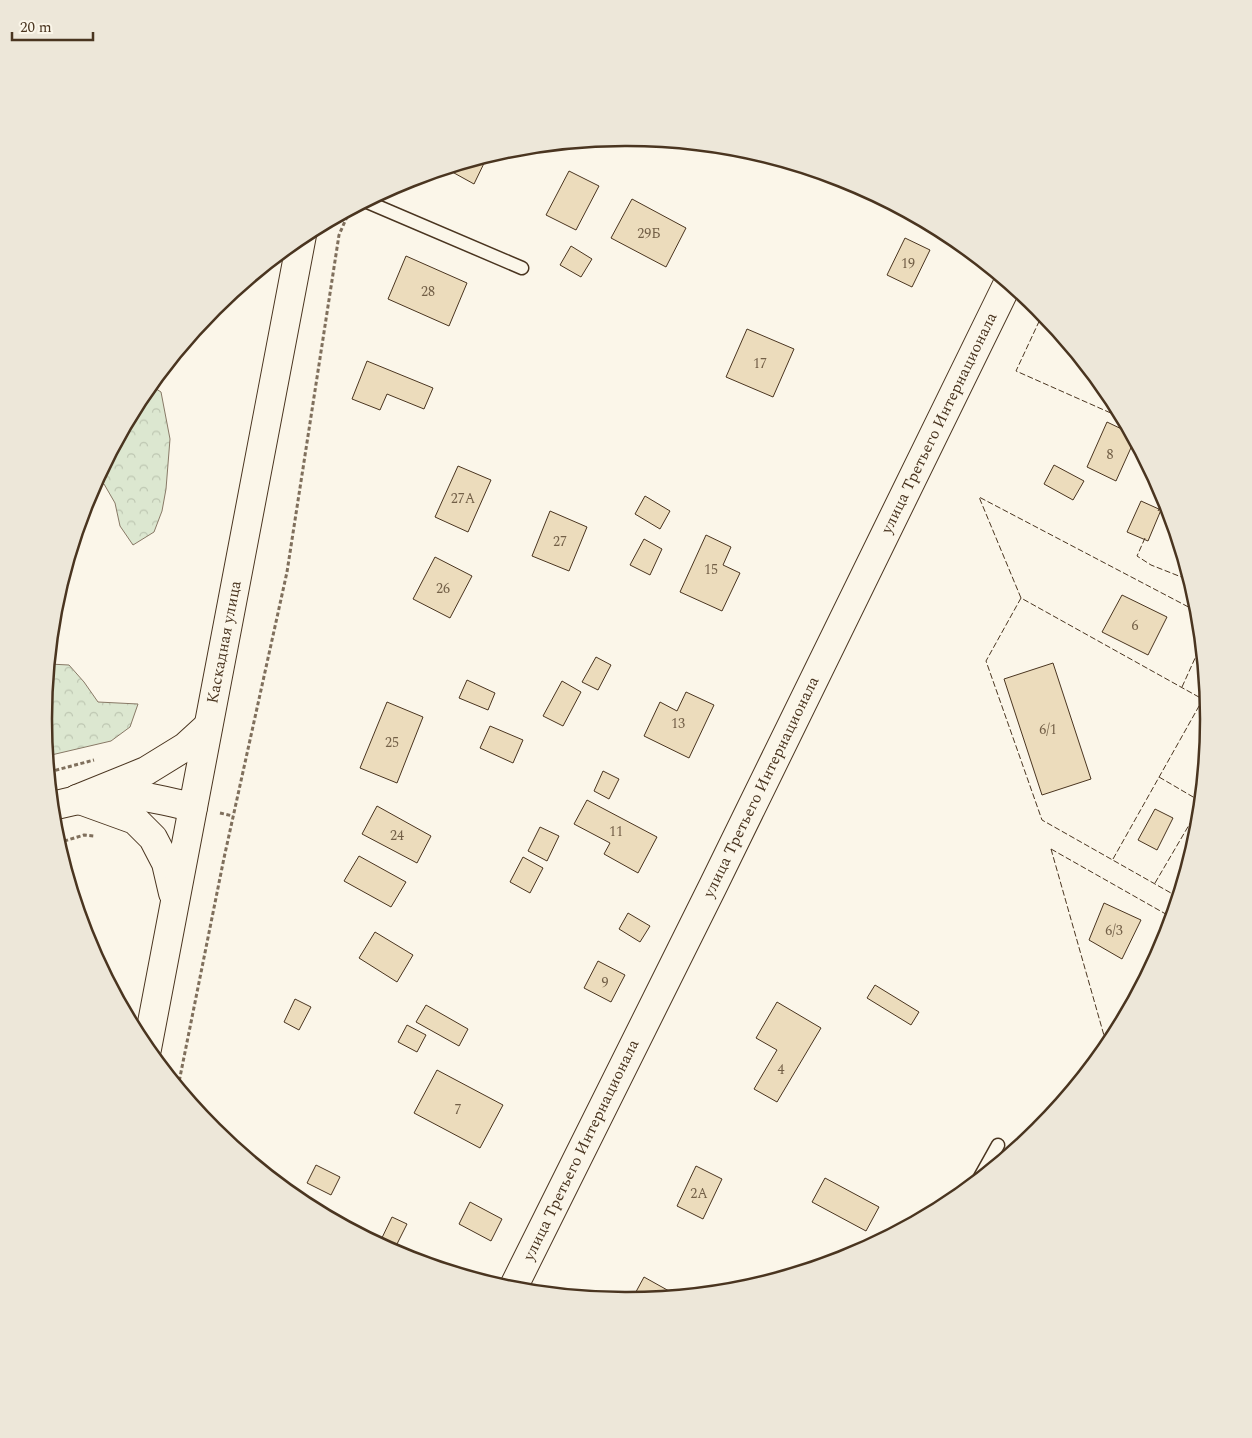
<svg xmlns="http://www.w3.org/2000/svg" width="1252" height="1438" font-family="Spectral,serif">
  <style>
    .forest { fill: url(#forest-crowns); stroke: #887966 }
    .building { fill: #ecdcbc; stroke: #4a3520 }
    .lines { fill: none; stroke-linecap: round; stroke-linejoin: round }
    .service-casing { stroke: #4a3520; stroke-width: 15 }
    .tertiary-casing { stroke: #4a3520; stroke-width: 30 }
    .path { stroke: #7f6f5c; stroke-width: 3; stroke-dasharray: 4 2.5; stroke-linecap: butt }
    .service { stroke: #fbf6e9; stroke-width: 12 }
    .tertiary { stroke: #fbf6e9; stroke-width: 28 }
    .fence { stroke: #4a3520; stroke-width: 1; stroke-dasharray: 6 2.5; stroke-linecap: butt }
    .labels { text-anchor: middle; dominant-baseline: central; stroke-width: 4; stroke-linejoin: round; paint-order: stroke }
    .number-label { font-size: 14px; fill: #725f47 }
    .street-label { font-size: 16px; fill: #4a3520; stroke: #fbf6e9 }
    .rim { fill: none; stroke: #4a3520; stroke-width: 2.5 }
  </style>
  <defs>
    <pattern id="forest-crowns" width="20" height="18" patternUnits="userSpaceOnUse" patternTransform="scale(1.25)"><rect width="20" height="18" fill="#dce7d0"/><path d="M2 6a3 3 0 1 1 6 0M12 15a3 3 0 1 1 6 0" fill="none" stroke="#bec7b2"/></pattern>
  </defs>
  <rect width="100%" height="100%" fill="#fbf6e9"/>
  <!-- forest -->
  <g class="forest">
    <polygon points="150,385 161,392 170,439 166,489 162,511 154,532 133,545 120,526 115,503 104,484 94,485 142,395"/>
    <polygon points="49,664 69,665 84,682 98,702 138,704 130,727 111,741 47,756 44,719"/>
  </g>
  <!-- building -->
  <g class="building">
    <polygon points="488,155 474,184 445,168"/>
    <polygon points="569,171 599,186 576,230 546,215"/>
    <polygon points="632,199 686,228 666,267 611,238"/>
    <polygon points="905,238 930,250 912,287 887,275"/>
    <polygon points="571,246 592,259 581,277 560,265"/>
    <polygon points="406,256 467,283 449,326 388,299"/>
    <polygon points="747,329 794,349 773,397 726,377"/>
    <polygon points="367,361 433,388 424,409 387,394 380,410 352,399"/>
    <polygon points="1107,422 1130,433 1134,441 1116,481 1087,467"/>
    <polygon points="1054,465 1084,481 1073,500 1044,484"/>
    <polygon points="458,466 491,480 468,532 435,517"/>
    <polygon points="645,496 670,511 660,529 635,514"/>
    <polygon points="1141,501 1161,510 1148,541 1127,532"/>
    <polygon points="550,511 587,527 569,571 532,556"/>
    <polygon points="706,535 731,547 723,565 740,573 722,611 680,592"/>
    <polygon points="644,539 662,549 650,575 630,565"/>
    <polygon points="435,557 472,576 450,618 413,599"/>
    <polygon points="1122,595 1167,617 1148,655 1102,632"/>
    <polygon points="596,657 611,665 598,690 582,682"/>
    <polygon points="1053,663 1091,779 1042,795 1004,679"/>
    <polygon points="467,680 495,693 488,710 459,698"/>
    <polygon points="562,681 581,692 563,726 543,716"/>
    <polygon points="686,692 714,705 689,758 644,736 660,702 677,711"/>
    <polygon points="387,702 423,717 397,783 360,768"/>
    <polygon points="490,726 523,740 513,763 480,748"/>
    <polygon points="603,771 619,779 609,799 594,791"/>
    <polygon points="587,800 657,837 638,873 604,854 610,843 574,824"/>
    <polygon points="377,806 431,836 417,863 362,834"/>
    <polygon points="1155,809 1173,818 1157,850 1138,840"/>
    <polygon points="540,827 559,836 547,861 528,851"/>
    <polygon points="359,856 406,882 391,907 344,881"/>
    <polygon points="523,857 543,868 530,893 510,882"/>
    <polygon points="1104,903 1141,920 1122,959 1089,940"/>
    <polygon points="628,913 650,926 640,942 619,929"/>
    <polygon points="375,932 413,955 397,982 359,958"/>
    <polygon points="598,961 625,975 611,1002 584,988"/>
    <polygon points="875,985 919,1012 911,1025 867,998"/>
    <polygon points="295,999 311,1007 299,1030 284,1022"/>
    <polygon points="777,1002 821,1028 777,1102 754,1089 777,1050 756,1038"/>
    <polygon points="426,1005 468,1029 459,1046 416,1022"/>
    <polygon points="407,1025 426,1035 417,1052 398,1042"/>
    <polygon points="437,1070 503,1105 480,1148 414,1113"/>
    <polygon points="316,1165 340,1177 331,1195 307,1183"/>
    <polygon points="696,1166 722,1179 703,1219 677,1206"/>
    <polygon points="825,1178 879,1207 866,1231 812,1202"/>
    <polygon points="470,1202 502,1219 491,1241 459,1224"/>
    <polygon points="392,1217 407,1224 393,1252 379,1244"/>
    <polygon points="644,1277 678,1296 631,1301"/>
  </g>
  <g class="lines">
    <!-- service casing -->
    <g class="service-casing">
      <g id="service">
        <polyline points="365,201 522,268"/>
        <polyline points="979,1179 998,1145"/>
      </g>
    </g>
    <!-- tertiary casing -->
    <g class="tertiary-casing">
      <g id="tertiary">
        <polyline points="77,799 135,820 153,838 166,863 173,893"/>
        <polyline points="77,799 146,771 185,747 208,726"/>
        <path d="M52,806C82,798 113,793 144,797C160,799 177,804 193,807"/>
        <polyline points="147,1049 302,235"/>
        <polyline points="512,1290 713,886 1008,283"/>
      </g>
    </g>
    <!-- path -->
    <g class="path">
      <polyline points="49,772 94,760"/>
      <polyline points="220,813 233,816"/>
      <polyline points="58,843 84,835 94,836"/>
      <polyline points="178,1087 224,858 287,572 339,235 349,212"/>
    </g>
    <!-- service -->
    <use href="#service" class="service"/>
    <!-- tertiary -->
    <use href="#tertiary" class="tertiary"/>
    <!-- fence -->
    <g class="fence">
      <polyline points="1043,313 1016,371 1122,418"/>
      <polyline points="1158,511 1165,498"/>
      <polyline points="1145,538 1137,556 1151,565 1189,580"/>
      <polyline points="1021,598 979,497 1198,612"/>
      <polyline points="1182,687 1201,645"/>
      <polyline points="1159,777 1200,801"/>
      <polyline points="1051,849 1107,1046"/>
      <polyline points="1051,849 1171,917"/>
      <polyline points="1113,859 1203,699"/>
      <polyline points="1155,883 1199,808"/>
      <polyline points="1178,897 1042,820 986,661 1021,598 1206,701"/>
    </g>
  </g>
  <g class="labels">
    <!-- number labels -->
    <g class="number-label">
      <text x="649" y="233">29Б</text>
      <text x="908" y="263">19</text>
      <text x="428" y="291">28</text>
      <text x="760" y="363">17</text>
      <text x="1110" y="454">8</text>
      <text x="463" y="498">27А</text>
      <text x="560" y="541">27</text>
      <text x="711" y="569">15</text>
      <text x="443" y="588">26</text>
      <text x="1135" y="625">6</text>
      <text x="678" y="723">13</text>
      <text x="1048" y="729">6/1</text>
      <text x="392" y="742">25</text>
      <text x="616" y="831">11</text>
      <text x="397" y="835">24</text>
      <text x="1114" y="930">6/3</text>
      <text x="605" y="982">9</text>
      <text x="781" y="1069">4</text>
      <text x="458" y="1109">7</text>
      <text x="699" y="1193">2А</text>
    </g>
    <!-- street labels -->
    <g class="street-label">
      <text transform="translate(939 423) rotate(-64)">улица Третьего Интернационала</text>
      <text transform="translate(224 642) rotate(-79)">Каскадная улица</text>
      <text transform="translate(761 787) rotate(-64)">улица Третьего Интернационала</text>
      <text transform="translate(581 1150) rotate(-64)">улица Третьего Интернационала</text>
    </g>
  </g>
  <!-- crop -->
  <path d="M0 0H1252V1438H0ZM625 146H627A573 573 0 0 1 1200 719V719A573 573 0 0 1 627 1292H625A573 573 0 0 1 52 719V719A573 573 0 0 1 625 146Z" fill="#ede7d9" fill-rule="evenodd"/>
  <path class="rim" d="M625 146H627A573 573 0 0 1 1200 719V719A573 573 0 0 1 627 1292H625A573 573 0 0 1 52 719V719A573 573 0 0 1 625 146Z"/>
  <!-- scale -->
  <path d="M12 32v8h81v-8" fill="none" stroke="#4a3520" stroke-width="2.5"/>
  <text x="20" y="32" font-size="15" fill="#4a3520" stroke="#fbf6e9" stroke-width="4" paint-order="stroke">20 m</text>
</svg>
